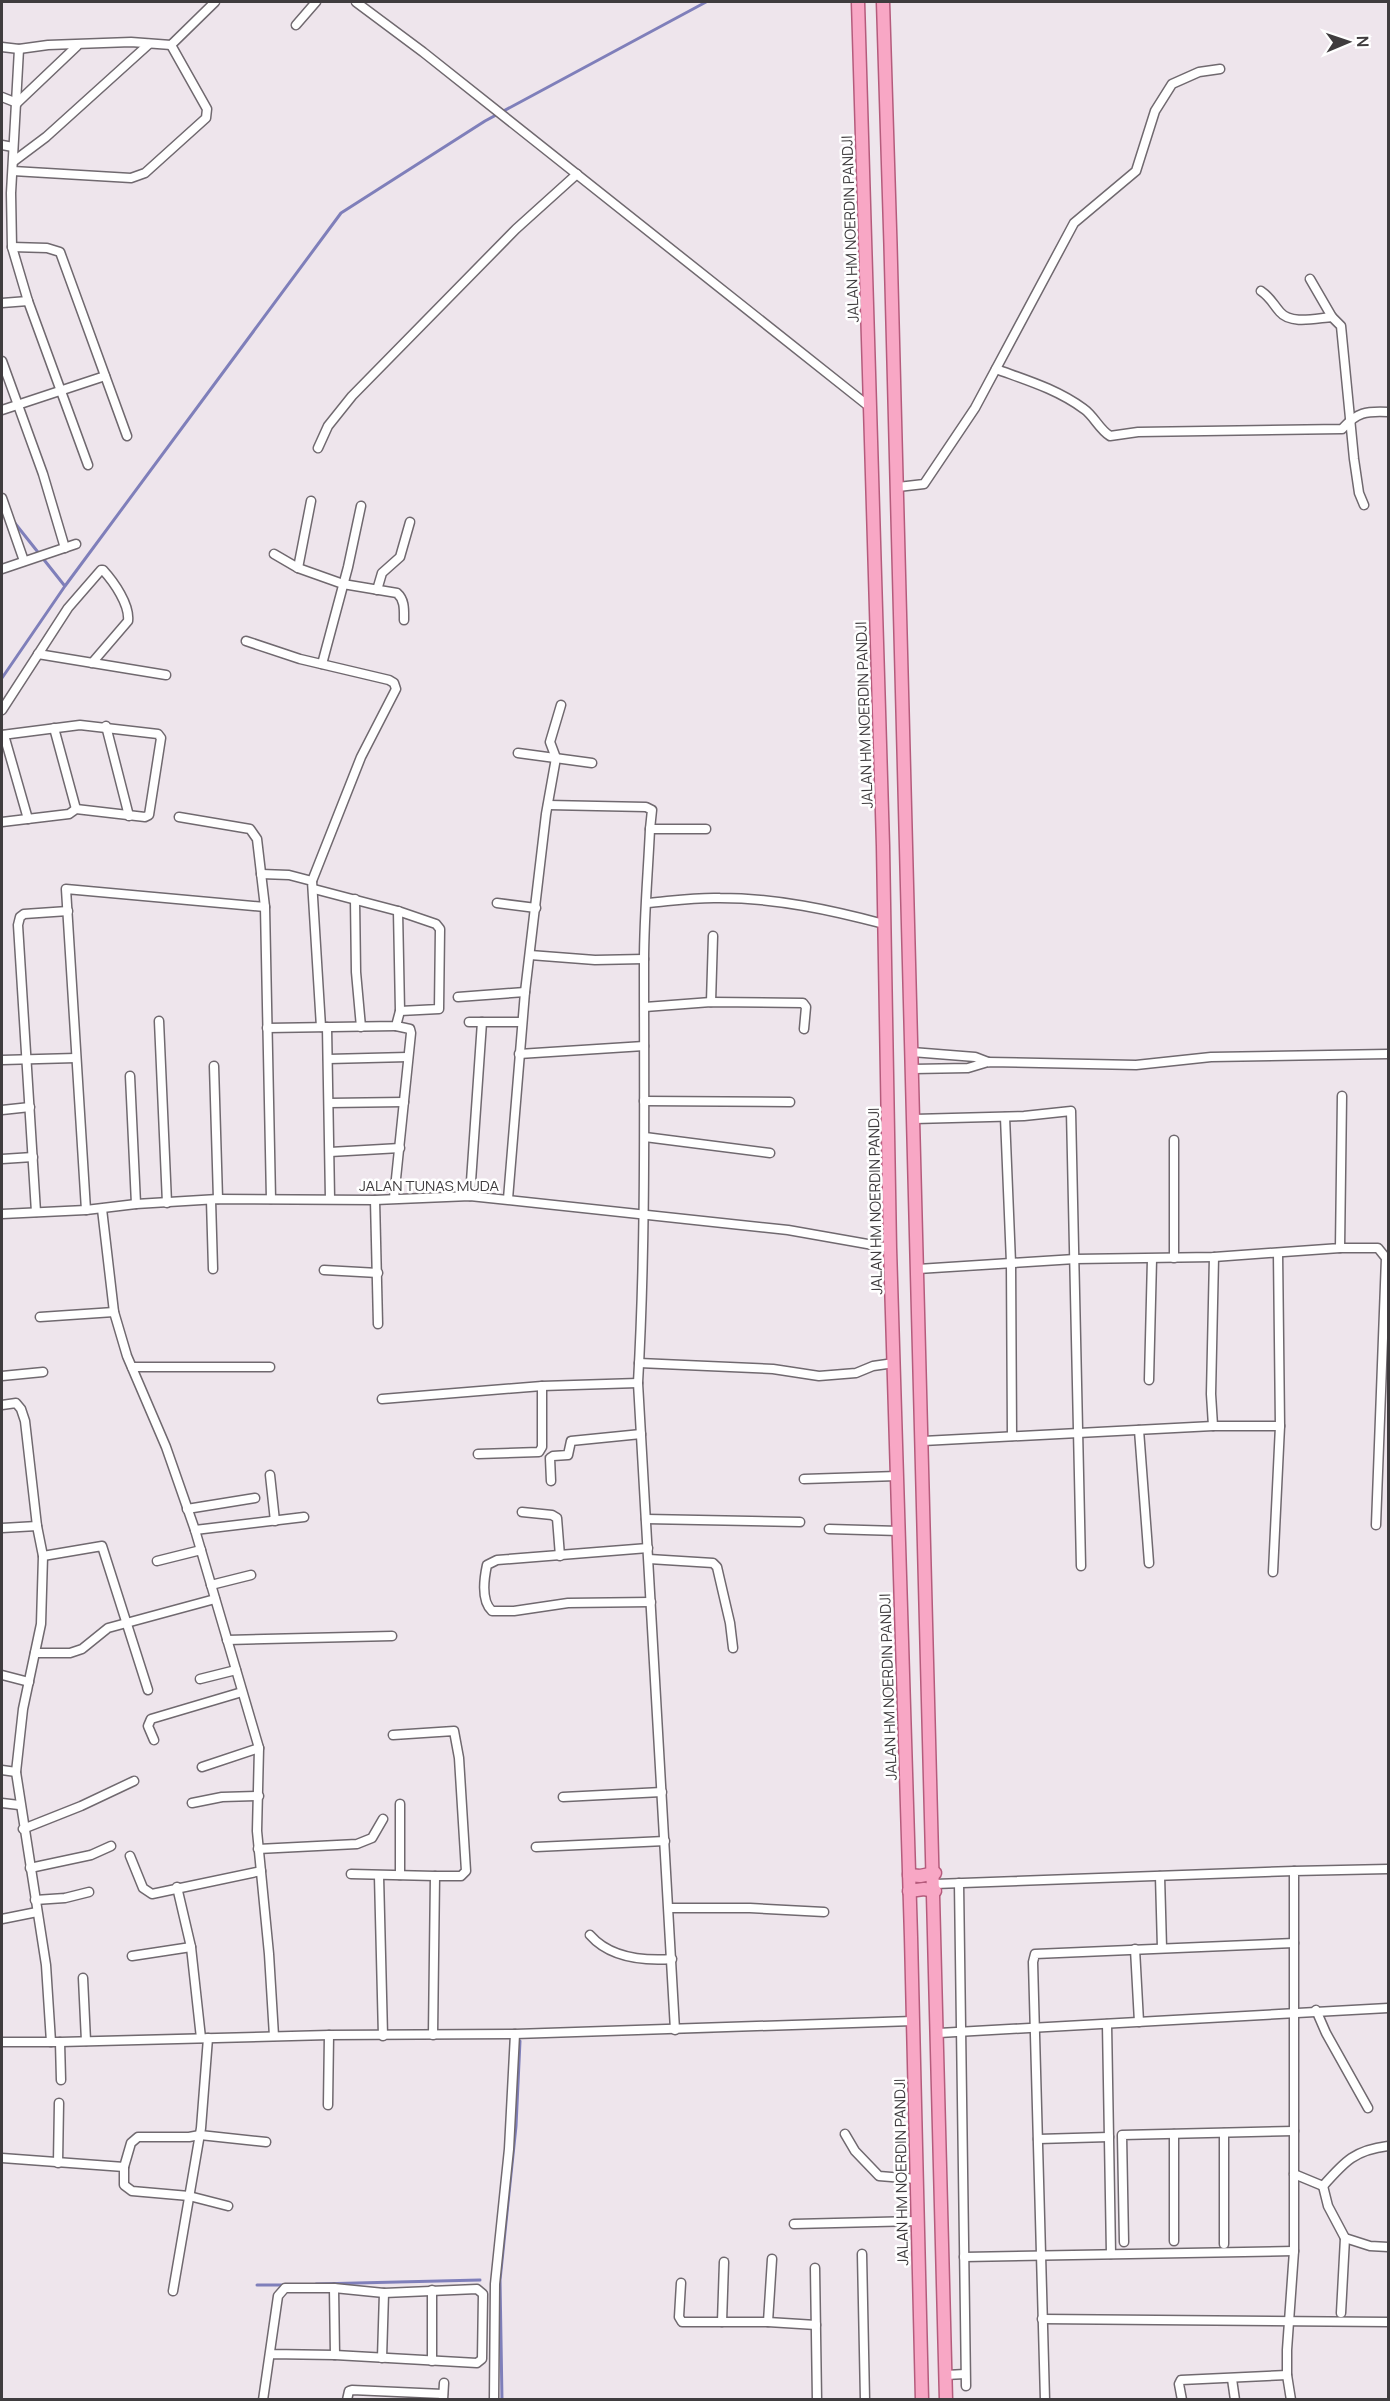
<svg xmlns="http://www.w3.org/2000/svg" width="1390" height="2401" font-family="Manrope,sans-serif">
  <style>
    .lines { fill: none; stroke-linecap: round; stroke-linejoin: round }
    .stream { stroke: #7f7fba; stroke-width: 3 }
    .minor-casing { stroke: #70696f; stroke-width: 11 }
    .primary-casing { stroke: #b55b7c; stroke-width: 15 }
    .minor { stroke: #fff; stroke-width: 8 }
    .primary { stroke: #f8a7c5; stroke-width: 12 }
    .labels { text-anchor: middle; dominant-baseline: central; stroke-width: 5; stroke-linejoin: round; paint-order: stroke }
    .street-label { font-size: 15px; fill: #3f3c3e; stroke: #fff }
  </style>
  <rect width="100%" height="100%" fill="#eee5ec"/>
  <g class="lines">
    <!-- stream -->
    <g class="stream">
      <polyline points="14,522 64,585"/>
      <polyline points="2,678 65,586 341,213 485,121 706,2"/>
      <polyline points="316,2284 480,2280"/>
      <polyline points="257,2285 285,2285"/>
      <polyline points="502,2400 500,2280 516,2126 520,2041"/>
    </g>
    <!-- minor casing -->
    <g class="minor-casing">
      <g id="minor">
        <polyline points="356,2 423,52 871,408"/>
        <polyline points="296,25 316,2"/>
        <polyline points="2,47 19,49 48,45 131,42 171,45 215,2"/>
        <polyline points="19,49 11,193 12,247 28,301 88,465"/>
        <polyline points="2,97 17,103"/>
        <polyline points="17,103 77,46"/>
        <polyline points="2,145 13,147"/>
        <polyline points="14,161 46,137 149,44"/>
        <polyline points="13,171 131,178 145,173 206,118 207,109 171,45"/>
        <polyline points="12,247 47,248 60,252 127,436"/>
        <polyline points="1310,279 1332,317"/>
        <path d="M1261,291C1270,297 1273,304 1280,312C1291,325 1317,318 1332,317L1341,326L1354,459L1359,493L1364,505"/>
        <polyline points="2,303 28,301"/>
        <polyline points="2,361 43,474 65,548"/>
        <path d="M996,369C1026,380 1057,389 1084,409C1094,416 1099,429 1110,436L1138,432L1342,429C1357,412 1366,411 1388,412"/>
        <polyline points="2,410 105,376"/>
        <polyline points="318,448 328,426 352,396 516,229 577,174"/>
        <polyline points="898,487 924,484 975,408 1074,223 1136,171 1155,111 1172,84 1199,72 1220,69"/>
        <polyline points="2,498 24,561"/>
        <path d="M274,554L298,568L343,584L397,593C405,600 404,610 404,620"/>
        <polyline points="298,568 311,501"/>
        <polyline points="2,569 76,544"/>
        <polyline points="377,590 382,573 400,557 410,522"/>
        <polyline points="246,641 300,659 389,680 394,683 396,689 361,757 312,881"/>
        <polyline points="38,654 166,675"/>
        <polyline points="322,664 348,567 361,506"/>
        <path d="M2,710L68,608L101,570H103C114,582 130,605 128,621L92,663"/>
        <polyline points="106,726 129,816"/>
        <polyline points="54,728 76,809"/>
        <polyline points="2,735 80,725 158,734 161,738 149,815 145,817 76,809 69,814 2,822"/>
        <polyline points="4,735 28,819"/>
        <polyline points="518,753 592,763"/>
        <path d="M548,805L646,807L652,810L650,829C648,873 644,917 644,961C644,1101 646,1242 638,1383L675,2030"/>
        <polyline points="179,817 250,829 257,839 265,907 271,1199"/>
        <polyline points="650,829 706,829"/>
        <polyline points="261,874 289,875 312,881 321,1027"/>
        <polyline points="314,889 398,911 436,924 440,929 439,1009 400,1011"/>
        <polyline points="355,899 356,972 361,1027"/>
        <polyline points="497,903 536,908"/>
        <path d="M647,903C671,901 696,897 720,898C776,898 831,910 884,924"/>
        <polyline points="530,955 595,960 644,959"/>
        <polyline points="458,997 525,992"/>
        <polyline points="711,1002 713,936"/>
        <polyline points="645,1007 711,1002 803,1003 806,1007 804,1029"/>
        <polyline points="159,1021 167,1203"/>
        <polyline points="469,1022 522,1022"/>
        <polyline points="327,1027 330,1199"/>
        <polyline points="267,1028 396,1026 400,1011 398,911"/>
        <polyline points="912,1052 975,1057 988,1062"/>
        <polyline points="519,1054 644,1046"/>
        <polyline points="328,1059 408,1057"/>
        <polyline points="2,1060 76,1058"/>
        <polyline points="214,1066 218,1199"/>
        <polyline points="913,1069 968,1068 988,1062 1136,1065 1211,1057 1388,1054"/>
        <polyline points="130,1076 136,1204"/>
        <polyline points="644,1101 790,1102"/>
        <polyline points="329,1103 404,1102"/>
        <polyline points="2,1110 30,1107"/>
        <polyline points="1005,1117 1011,1263 1012,1436"/>
        <polyline points="914,1119 1024,1116 1071,1111 1081,1566"/>
        <polyline points="645,1137 770,1153"/>
        <polyline points="1174,1140 1174,1258"/>
        <polyline points="330,1152 400,1148"/>
        <polyline points="2,1159 33,1157"/>
        <polyline points="470,1196 482,1022"/>
        <polyline points="394,1198 411,1033 410,1029 396,1026"/>
        <polyline points="508,1199 525,992 546,814 556,758 550,742 561,705"/>
        <polyline points="211,1200 213,1269"/>
        <polyline points="375,1200 378,1324"/>
        <polyline points="102,1209 114,1312 127,1356 166,1447 195,1530 259,1748 257,1831 269,1954 274,2036"/>
        <polyline points="86,1210 66,889 265,907"/>
        <polyline points="36,1212 18,925 20,917 24,914 68,911"/>
        <polyline points="2,1214 86,1210 136,1204 218,1199 375,1200 470,1196 788,1230 890,1248"/>
        <polyline points="1340,1248 1378,1248 1386,1258 1376,1525"/>
        <polyline points="918,1269 1075,1259 1214,1257 1340,1248 1342,1096"/>
        <polyline points="324,1270 378,1273"/>
        <polyline points="40,1317 114,1312"/>
        <polyline points="639,1363 773,1369 819,1376 856,1373 873,1366 894,1363"/>
        <polyline points="132,1367 270,1367"/>
        <polyline points="2,1376 43,1372"/>
        <polyline points="1149,1380 1152,1259"/>
        <polyline points="382,1399 542,1386 638,1383"/>
        <polyline points="2,1405 16,1403 21,1409 25,1421 37,1526 43,1556 41,1624 23,1709 16,1772 46,1965 51,2042"/>
        <polyline points="1213,1426 1211,1394 1214,1257"/>
        <polyline points="1139,1430 1149,1563"/>
        <polyline points="923,1441 1213,1426 1280,1426"/>
        <polyline points="478,1454 539,1452 542,1447 542,1386"/>
        <polyline points="270,1475 275,1521"/>
        <polyline points="804,1479 897,1476"/>
        <polyline points="551,1481 550,1458 553,1456 568,1455 571,1441 641,1434"/>
        <polyline points="187,1509 255,1498"/>
        <polyline points="522,1512 552,1515 557,1518 560,1556"/>
        <polyline points="646,1519 800,1522"/>
        <polyline points="2,1528 37,1526"/>
        <polyline points="829,1529 899,1531"/>
        <polyline points="195,1530 304,1517"/>
        <path d="M648,1548L497,1560L487,1565C484,1579 481,1601 492,1611H514L568,1603L651,1602"/>
        <polyline points="43,1556 102,1546 148,1690"/>
        <polyline points="649,1559 713,1563 717,1567 730,1623 733,1648"/>
        <polyline points="157,1561 201,1550"/>
        <polyline points="1273,1572 1280,1426 1278,1253"/>
        <polyline points="211,1585 251,1575"/>
        <polyline points="227,1640 392,1636"/>
        <polyline points="35,1653 70,1653 82,1649 108,1628 215,1599"/>
        <polyline points="2,1675 29,1682"/>
        <polyline points="200,1679 236,1670"/>
        <polyline points="393,1735 454,1731 459,1758 466,1871 461,1876 435,1876 433,2035"/>
        <polyline points="154,1740 148,1726 151,1719 242,1692"/>
        <polyline points="202,1767 259,1748"/>
        <polyline points="2,1770 16,1772"/>
        <polyline points="563,1797 662,1792"/>
        <polyline points="2,1803 19,1805"/>
        <polyline points="192,1803 222,1797 259,1796"/>
        <polyline points="23,1829 81,1806 134,1781"/>
        <polyline points="536,1847 665,1841"/>
        <polyline points="258,1849 357,1844 372,1838 383,1819"/>
        <polyline points="130,1856 143,1888 152,1894 261,1871"/>
        <polyline points="30,1868 91,1855 111,1846"/>
        <polyline points="351,1874 435,1876"/>
        <polyline points="400,1875 400,1804"/>
        <polyline points="379,1876 383,2036"/>
        <polyline points="1160,1876 1162,1948"/>
        <polyline points="959,1883 966,2386"/>
        <polyline points="935,1884 1294,1871"/>
        <polyline points="177,1887 191,1947 201,2038"/>
        <polyline points="35,1900 65,1898 89,1892"/>
        <polyline points="669,1908 750,1908 824,1912"/>
        <polyline points="2,1919 37,1912"/>
        <path d="M590,1935C610,1958 644,1961 672,1959"/>
        <polyline points="1135,1949 1139,2022"/>
        <polyline points="132,1956 191,1947"/>
        <polyline points="83,1978 86,2041"/>
        <polyline points="1316,2010 1326,2033 1368,2108"/>
        <polyline points="1107,2024 1111,2254"/>
        <polyline points="939,2033 1388,2008"/>
        <polyline points="2,2042 60,2042 329,2035 515,2034 913,2021"/>
        <polyline points="60,2042 61,2080"/>
        <polyline points="328,2105 329,2035"/>
        <polyline points="845,2134 855,2151 879,2176 916,2179"/>
        <polyline points="1038,2139 1109,2137"/>
        <polyline points="2,2158 124,2167 124,2185 132,2191 189,2196 228,2206"/>
        <polyline points="58,2163 59,2103"/>
        <polyline points="124,2167 131,2143 138,2137 189,2137 200,2135 266,2142"/>
        <polyline points="1294,2174 1323,2186"/>
        <polyline points="1323,2186 1328,2206 1345,2238 1370,2246 1388,2247"/>
        <path d="M1323,2186C1345,2161 1355,2150 1388,2146"/>
        <polyline points="794,2224 917,2221"/>
        <polyline points="1174,2241 1174,2134"/>
        <polyline points="1124,2242 1122,2135 1294,2131"/>
        <polyline points="1224,2244 1224,2133"/>
        <polyline points="862,2254 865,2400"/>
        <polyline points="964,2257 1294,2251"/>
        <polyline points="815,2268 817,2400"/>
        <polyline points="681,2283 679,2317 682,2322 768,2322 816,2325"/>
        <polyline points="334,2288 335,2355"/>
        <polyline points="173,2291 201,2128 208,2038"/>
        <polyline points="1341,2313 1345,2238"/>
        <polyline points="1042,2319 1388,2322"/>
        <polyline points="722,2322 724,2262"/>
        <polyline points="768,2322 772,2259"/>
        <polyline points="382,2358 384,2293"/>
        <polyline points="432,2361 432,2290"/>
        <polyline points="946,2375 965,2374"/>
        <polyline points="1232,2379 1235,2400"/>
        <polyline points="263,2400 278,2296 285,2288 334,2288 384,2293 477,2289 483,2294 482,2359 477,2363 335,2355 270,2354"/>
        <polyline points="347,2400 349,2391 352,2390 443,2394"/>
        <polyline points="443,2400 444,2383"/>
        <polyline points="494,2400 495,2284 509,2149 515,2034"/>
        <polyline points="1045,2400 1033,1962 1035,1954 1294,1943"/>
        <polyline points="1182,2400 1179,2384 1181,2380 1287,2375"/>
        <polyline points="1291,2400 1287,2375 1287,2350 1294,2251 1294,1871 1388,1869"/>
      </g>
    </g>
    <!-- primary casing -->
    <g class="primary-casing">
      <g id="primary">
        <polyline points="858,2 883,846 890,1248 911,1937 922,2400"/>
        <path d="M883,2C908,801 930,1600 946,2400"/>
        <polyline points="909,1875 920,1876 935,1873"/>
        <polyline points="909,1891 924,1889 935,1891"/>
      </g>
    </g>
    <!-- minor -->
    <use href="#minor" class="minor"/>
    <!-- primary -->
    <use href="#primary" class="primary"/>
  </g>
  <g class="labels">
    <!-- street labels -->
    <g class="street-label">
      <text transform="translate(850 229) rotate(-92)">JALAN HM NOERDIN PANDJI</text>
      <text transform="translate(864 715) rotate(-92)">JALAN HM NOERDIN PANDJI</text>
      <text x="429" y="1185">JALAN TUNAS MUDA</text>
      <text transform="translate(875 1201) rotate(-91)">JALAN HM NOERDIN PANDJI</text>
      <text transform="translate(888 1687) rotate(-92)">JALAN HM NOERDIN PANDJI</text>
      <text transform="translate(901 2172) rotate(-91)">JALAN HM NOERDIN PANDJI</text>
    </g>
  </g>
  <!-- border -->
  <rect width="1390" height="2401" fill="none" stroke="#3f3c3e" stroke-width="6"/>
  <!-- north arrow -->
  <g transform="translate(1348 42) rotate(88)" stroke="#ffffff" stroke-width="4.5" paint-order="stroke">
  <path d="M0-4.5L10 22L0 15L-10 22Z" fill="#3f3c3e"/>
  <text y="-9" font-size="16" font-weight="bold" text-anchor="middle" fill="#3f3c3e">N</text>
  </g>
</svg>
